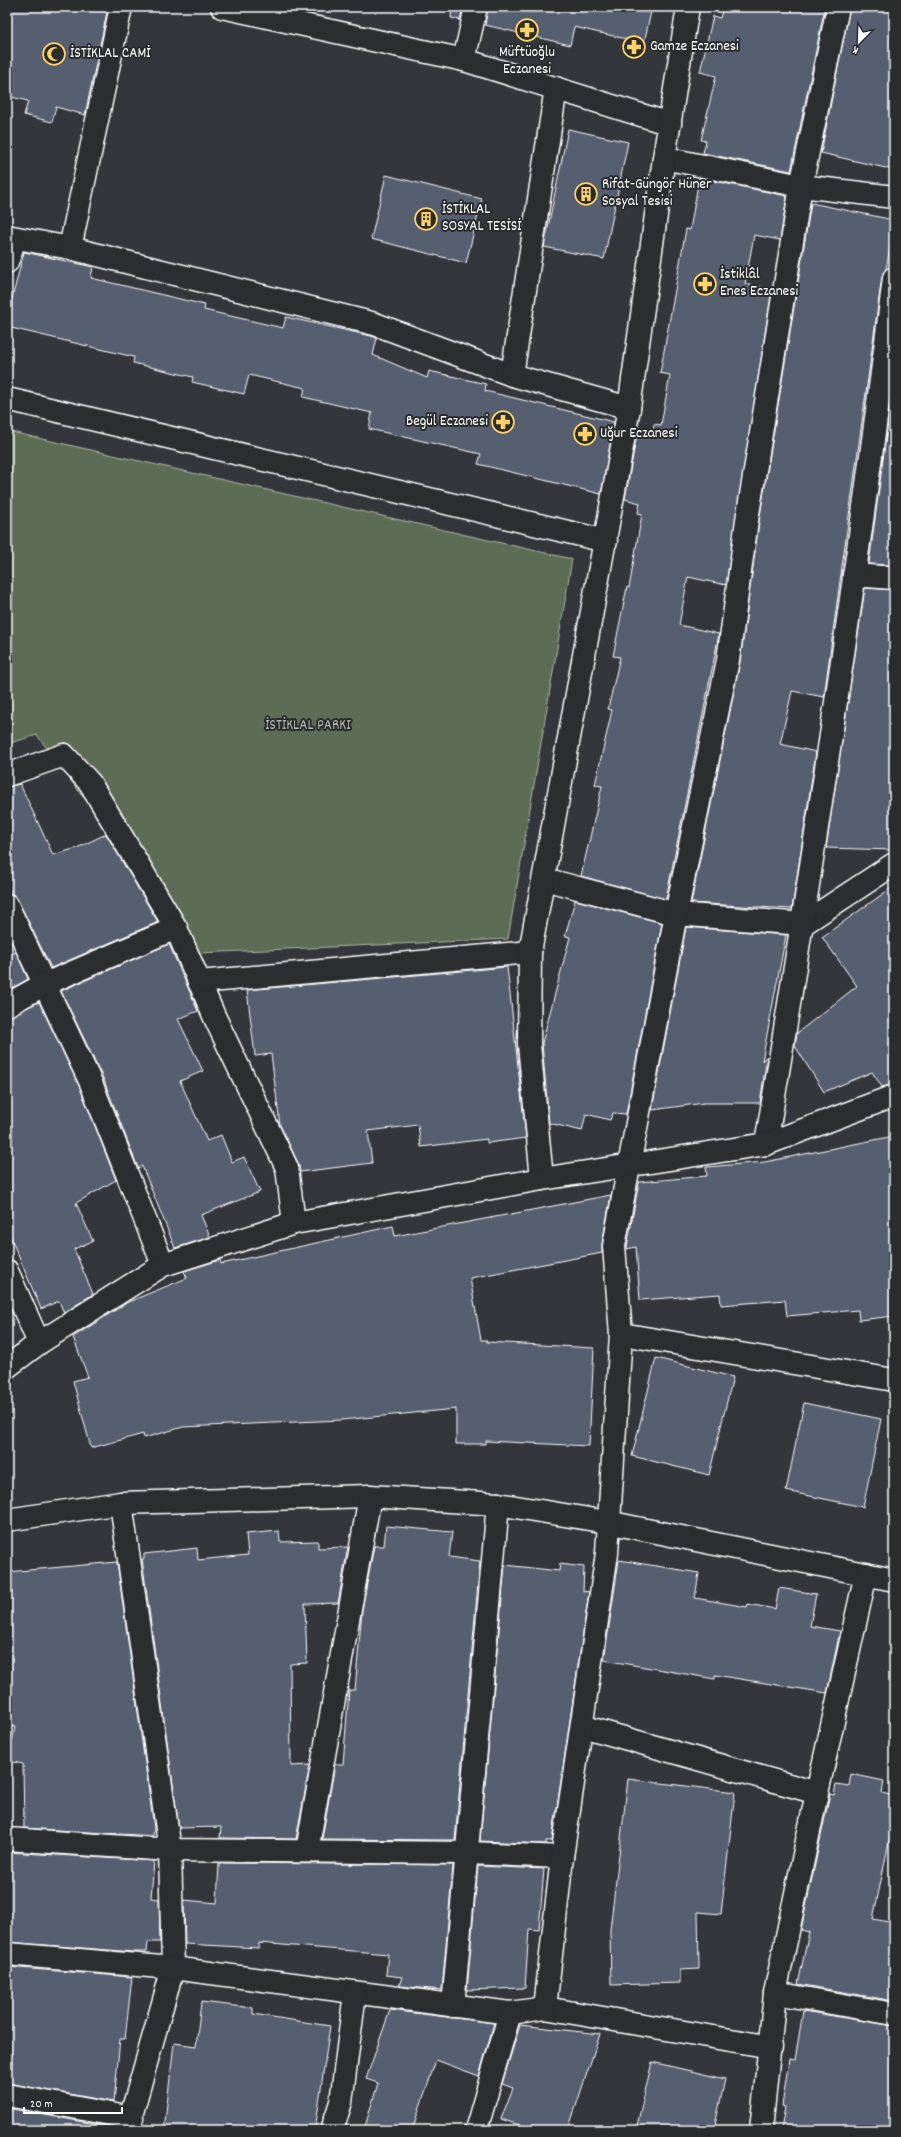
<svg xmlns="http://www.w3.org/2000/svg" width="901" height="2137" font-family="Dekko,sans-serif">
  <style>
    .green { fill: #5d6d55; stroke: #aeb6aa }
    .building { fill: #565f70; stroke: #fff }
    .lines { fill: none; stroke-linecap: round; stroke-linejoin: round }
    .minor-casing { stroke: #fff; stroke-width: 25 }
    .minor { stroke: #2a2d2e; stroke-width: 22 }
    .labels { text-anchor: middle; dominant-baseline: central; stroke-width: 4; stroke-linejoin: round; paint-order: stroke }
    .poi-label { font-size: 15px; fill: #fff; stroke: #2a2d2e; text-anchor: start }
    .park-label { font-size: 15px; fill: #aeb6aa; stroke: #2a2d2e }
  </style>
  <rect width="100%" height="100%" fill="#33373b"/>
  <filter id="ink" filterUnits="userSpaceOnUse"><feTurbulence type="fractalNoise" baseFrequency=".025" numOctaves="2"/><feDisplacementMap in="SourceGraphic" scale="8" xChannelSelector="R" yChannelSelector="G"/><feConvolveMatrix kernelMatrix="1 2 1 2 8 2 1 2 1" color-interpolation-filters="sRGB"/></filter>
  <g filter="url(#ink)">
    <!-- green -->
    <polygon class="green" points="7,431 572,559 508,939 199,953 37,735 7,744"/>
    <!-- building -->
    <g class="building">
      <polygon points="7,7 87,7 107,12 85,115 56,107 52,122 24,115 28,101 7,96"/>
      <polygon points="452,7 463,7 460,20 451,18"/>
      <polygon points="488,7 652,7 644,43 574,27 570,45 485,25"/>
      <polygon points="723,7 825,7 791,171 703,153 706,141 701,140 716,76 700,72 713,16 720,18"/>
      <polygon points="850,7 894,7 894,170 821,153"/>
      <polygon points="568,129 628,142 604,259 544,247"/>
      <polygon points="386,175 482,199 466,263 371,239"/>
      <polygon points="699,178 787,196 780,240 754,235 745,284 772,289 726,585 688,577 679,625 719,634 666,899 581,876 602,786 595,785 612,710 608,709 620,657 613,656 627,587 629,588 642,514 638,513 640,503 625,499 638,428 653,432 654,424 661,425 670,375 660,373 686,229 690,230"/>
      <polygon points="811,203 894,220 894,227 886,269 882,276 824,697 792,691 780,744 816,752 792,909 691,903 740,662 759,522"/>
      <polygon points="24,252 93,267 91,278 205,305 204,310 283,328 286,317 371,336 377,338 373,355 427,378 429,371 486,384 485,391 614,422 601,494 478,464 481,454 369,429 372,413 303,397 305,388 249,375 244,394 192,382 193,377 133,363 134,357 7,327 7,318"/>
      <polygon points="894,377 894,565 869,564"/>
      <polygon points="865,588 894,590 894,850 826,848"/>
      <polygon points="20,784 53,855 77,848 106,834 158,922 51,968 18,900 12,894 7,884 7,787"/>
      <polygon points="894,886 894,1084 882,1087 872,1072 824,1092 795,1046 797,1033 857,986 822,937"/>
      <polygon points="575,900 662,923 626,1114 613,1113 610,1120 586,1114 582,1131 549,1123 542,1043 570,937 565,936"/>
      <polygon points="686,927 786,935 762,1061 767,1056 760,1103 704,1103 652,1110"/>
      <polygon points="169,944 198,1011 178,1019 203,1071 180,1081 207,1141 221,1135 232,1162 244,1157 260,1192 201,1215 210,1237 175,1248 142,1166 138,1168 103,1078 61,991"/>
      <polygon points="16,952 28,979 7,991 7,956"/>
      <polygon points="507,967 526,1138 487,1143 487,1139 421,1147 418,1125 368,1131 372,1163 300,1172 298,1163 280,1125 271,1054 255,1056 247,990"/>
      <polygon points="39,1002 80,1088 116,1180 76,1203 93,1241 74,1249 93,1294 64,1313 59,1301 41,1309 7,1229 7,1017"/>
      <polygon points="894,1136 894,1316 859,1320 858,1310 787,1316 785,1300 721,1305 720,1294 640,1300 636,1247 627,1249 627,1247 639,1182 707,1176 706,1167 765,1162"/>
      <polygon points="611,1195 602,1244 602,1253 470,1278 481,1340 487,1340 487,1342 594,1348 589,1446 486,1441 486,1444 456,1444 456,1409 341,1420 183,1427 144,1438 143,1434 91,1448 73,1381 88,1377 73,1337 128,1302 187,1278 184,1271 220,1260 221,1264 393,1226 395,1236"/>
      <polygon points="656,1358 733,1377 709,1475 632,1456"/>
      <polygon points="804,1403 881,1419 863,1507 786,1491"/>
      <polygon points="386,1526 452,1532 449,1557 480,1561 455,1840 322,1839 335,1764 343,1764 349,1690 355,1690 362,1610 374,1546 384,1546"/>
      <polygon points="279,1531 280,1542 318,1541 318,1548 348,1547 338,1603 305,1604 307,1663 290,1664 291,1766 310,1765 296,1839 220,1838 221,1827 179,1828 142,1559 144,1559 144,1554 197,1548 198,1560 248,1555 246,1534"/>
      <polygon points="619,1560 699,1573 695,1598 747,1607 748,1604 775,1609 779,1588 816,1594 810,1626 840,1631 827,1693 715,1675 715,1679 604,1660"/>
      <polygon points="117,1562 154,1828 153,1836 24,1828 23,1764 8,1761 15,1727 7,1726 7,1572"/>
      <polygon points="560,1564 584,1567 583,1591 589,1592 552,1841 546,1841 546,1844 480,1841 505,1565 559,1571"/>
      <polygon points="851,1774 884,1781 882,1793 894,1796 894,1818 873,1919 894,1923 894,2001 798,1984 809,1932 801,1930 830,1794 834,1795 836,1784 849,1786"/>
      <polygon points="628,1779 735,1792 721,1914 698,1912 699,1969 680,1970 680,1983 611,1985 610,1930"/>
      <polygon points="7,1852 154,1861 151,1898 159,1899 160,1942 148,1942 147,1952 134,1952 7,1942"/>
      <polygon points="219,1863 453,1865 442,1990 399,1986 402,1977 386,1975 388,1954 259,1943 259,1948 185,1944 184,1900 217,1903"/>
      <polygon points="478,1866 544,1869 539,1930 529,1929 525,1988 467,1990"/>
      <polygon points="7,1967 132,1977 125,2039 120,2039 114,2102 7,2083"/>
      <polygon points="201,2002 253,2008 253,2014 330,2026 315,2130 164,2130 174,2043 196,2046"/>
      <polygon points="390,2010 494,2023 479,2076 436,2060 412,2130 364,2130 378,2083 366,2079"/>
      <polygon points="803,2011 894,2026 894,2130 781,2130 785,2107 782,2106 789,2059 795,2060"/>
      <polygon points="520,2025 600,2034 568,2130 534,2130 501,2119 513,2088 502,2084"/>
      <polygon points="652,2062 725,2079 714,2130 636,2130"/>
      <polygon points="7,2108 111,2127 111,2130 7,2130"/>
    </g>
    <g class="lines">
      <!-- minor casing -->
      <g class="minor-casing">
        <g id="minor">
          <polyline points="222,7 464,60 670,124"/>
          <polyline points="464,60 476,7"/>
          <polyline points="664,158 801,186 894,197"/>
          <polyline points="7,236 70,248 375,324 512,375 629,408"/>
          <polyline points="70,248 121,7"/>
          <polyline points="7,262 15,239"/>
          <polyline points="512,375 556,88"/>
          <polyline points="7,399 606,541"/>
          <polyline points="854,575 894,578"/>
          <polyline points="7,775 64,755 90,783 176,928 215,1018 287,1168 294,1223"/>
          <polyline points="544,879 676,914 803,924 894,864"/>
          <polyline points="7,905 91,1083 163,1265"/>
          <polyline points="199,982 530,952"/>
          <polyline points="7,1005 45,984 176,928"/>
          <path d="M766,1144C814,857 858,568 894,278"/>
          <polyline points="542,1179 529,1044 530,952 629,408 664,158 688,7"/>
          <polyline points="7,1271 39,1343"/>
          <polyline points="621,1334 614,1246 676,914 728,660 747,520 801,186 838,7"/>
          <polyline points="7,1367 39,1343 163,1265 294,1223 542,1179 766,1144 894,1096"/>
          <polyline points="121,1503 170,1850 173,1968 127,2130"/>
          <polyline points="7,1520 121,1503 370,1496 498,1504 607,1522 894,1580"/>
          <polyline points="582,1726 817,1793 775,1993 761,2130"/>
          <polyline points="817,1793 866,1574"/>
          <polyline points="7,1839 170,1850 468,1853 562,1857"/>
          <polyline points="307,1851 370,1496"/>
          <polyline points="7,1954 173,1968 510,2013 545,2008 771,2047"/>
          <polyline points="775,1993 894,2014"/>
          <polyline points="453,2006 498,1504"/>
          <polyline points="545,2008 562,1857 607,1553 621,1334 894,1380"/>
          <polyline points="7,2095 132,2118"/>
          <polyline points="332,2130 341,2102 355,1993"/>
          <polyline points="476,2130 510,2013"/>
        </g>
      </g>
      <!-- minor -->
      <use href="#minor" class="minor"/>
    </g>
  </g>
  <!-- icons -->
  <defs>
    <g id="pharmacy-ring" transform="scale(1.15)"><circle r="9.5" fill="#2a2d2e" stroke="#ffd166" stroke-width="1.5"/><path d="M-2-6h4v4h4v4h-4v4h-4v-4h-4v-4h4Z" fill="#ffd166"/></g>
    <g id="mosque-ring" transform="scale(1.15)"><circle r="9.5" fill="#2a2d2e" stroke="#ffd166" stroke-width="1.5"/><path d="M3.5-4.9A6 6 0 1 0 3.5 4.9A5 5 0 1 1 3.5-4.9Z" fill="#ffd166"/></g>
    <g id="building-ring" transform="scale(1.15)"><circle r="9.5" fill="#2a2d2e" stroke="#ffd166" stroke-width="1.5"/><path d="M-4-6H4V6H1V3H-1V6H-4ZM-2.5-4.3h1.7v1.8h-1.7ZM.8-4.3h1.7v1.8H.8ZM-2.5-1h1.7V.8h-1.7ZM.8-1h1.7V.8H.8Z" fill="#ffd166"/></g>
  </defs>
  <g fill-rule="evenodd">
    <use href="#pharmacy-ring" x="527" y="30"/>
    <use href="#pharmacy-ring" x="634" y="47"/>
    <use href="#mosque-ring" x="54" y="54"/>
    <use href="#building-ring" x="586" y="194"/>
    <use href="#building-ring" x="426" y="219"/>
    <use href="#pharmacy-ring" x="705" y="284"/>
    <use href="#pharmacy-ring" x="503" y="422"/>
    <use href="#pharmacy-ring" x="585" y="434"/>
  </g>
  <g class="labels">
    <!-- poi labels -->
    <g class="poi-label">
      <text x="650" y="47">Gamze Eczanesi</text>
      <text x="527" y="53" text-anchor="middle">Müftüoğlu<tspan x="527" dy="17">Eczanesi</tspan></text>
      <text x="70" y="54">İSTİKLAL CAMİ</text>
      <text x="602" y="185">Rifat-Güngör Hüner<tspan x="602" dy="17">Sosyal Tesisi</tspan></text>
      <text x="442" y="210">İSTİKLAL<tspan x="442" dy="17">SOSYAL TESİSİ</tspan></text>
      <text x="720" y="275">İstiklâl<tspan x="720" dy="17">Enes Eczanesi</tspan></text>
      <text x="488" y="422" text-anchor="end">Begül Eczanesi</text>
      <text x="600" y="434">Uğur Eczanesi</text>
    </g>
    <!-- park labels -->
    <g class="park-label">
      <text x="308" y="726">İSTİKLAL PARKI</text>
    </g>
  </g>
  <!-- margin -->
  <rect width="901" height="2137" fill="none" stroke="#2a2d2e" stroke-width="24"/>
  <rect x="12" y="12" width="877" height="2113" fill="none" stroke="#fff" stroke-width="1.5" filter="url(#ink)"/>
  <!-- north arrow -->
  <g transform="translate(859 42) rotate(203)" stroke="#2a2d2e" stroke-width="3" paint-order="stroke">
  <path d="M0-3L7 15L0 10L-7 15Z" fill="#ffffff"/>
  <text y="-6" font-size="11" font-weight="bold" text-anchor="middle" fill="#ffffff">K</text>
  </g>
  <!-- scale -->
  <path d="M24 2107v6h98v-6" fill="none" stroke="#ffffff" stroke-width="2"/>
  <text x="30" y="2107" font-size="12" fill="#ffffff" stroke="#2a2d2e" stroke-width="3" paint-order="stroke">20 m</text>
</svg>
